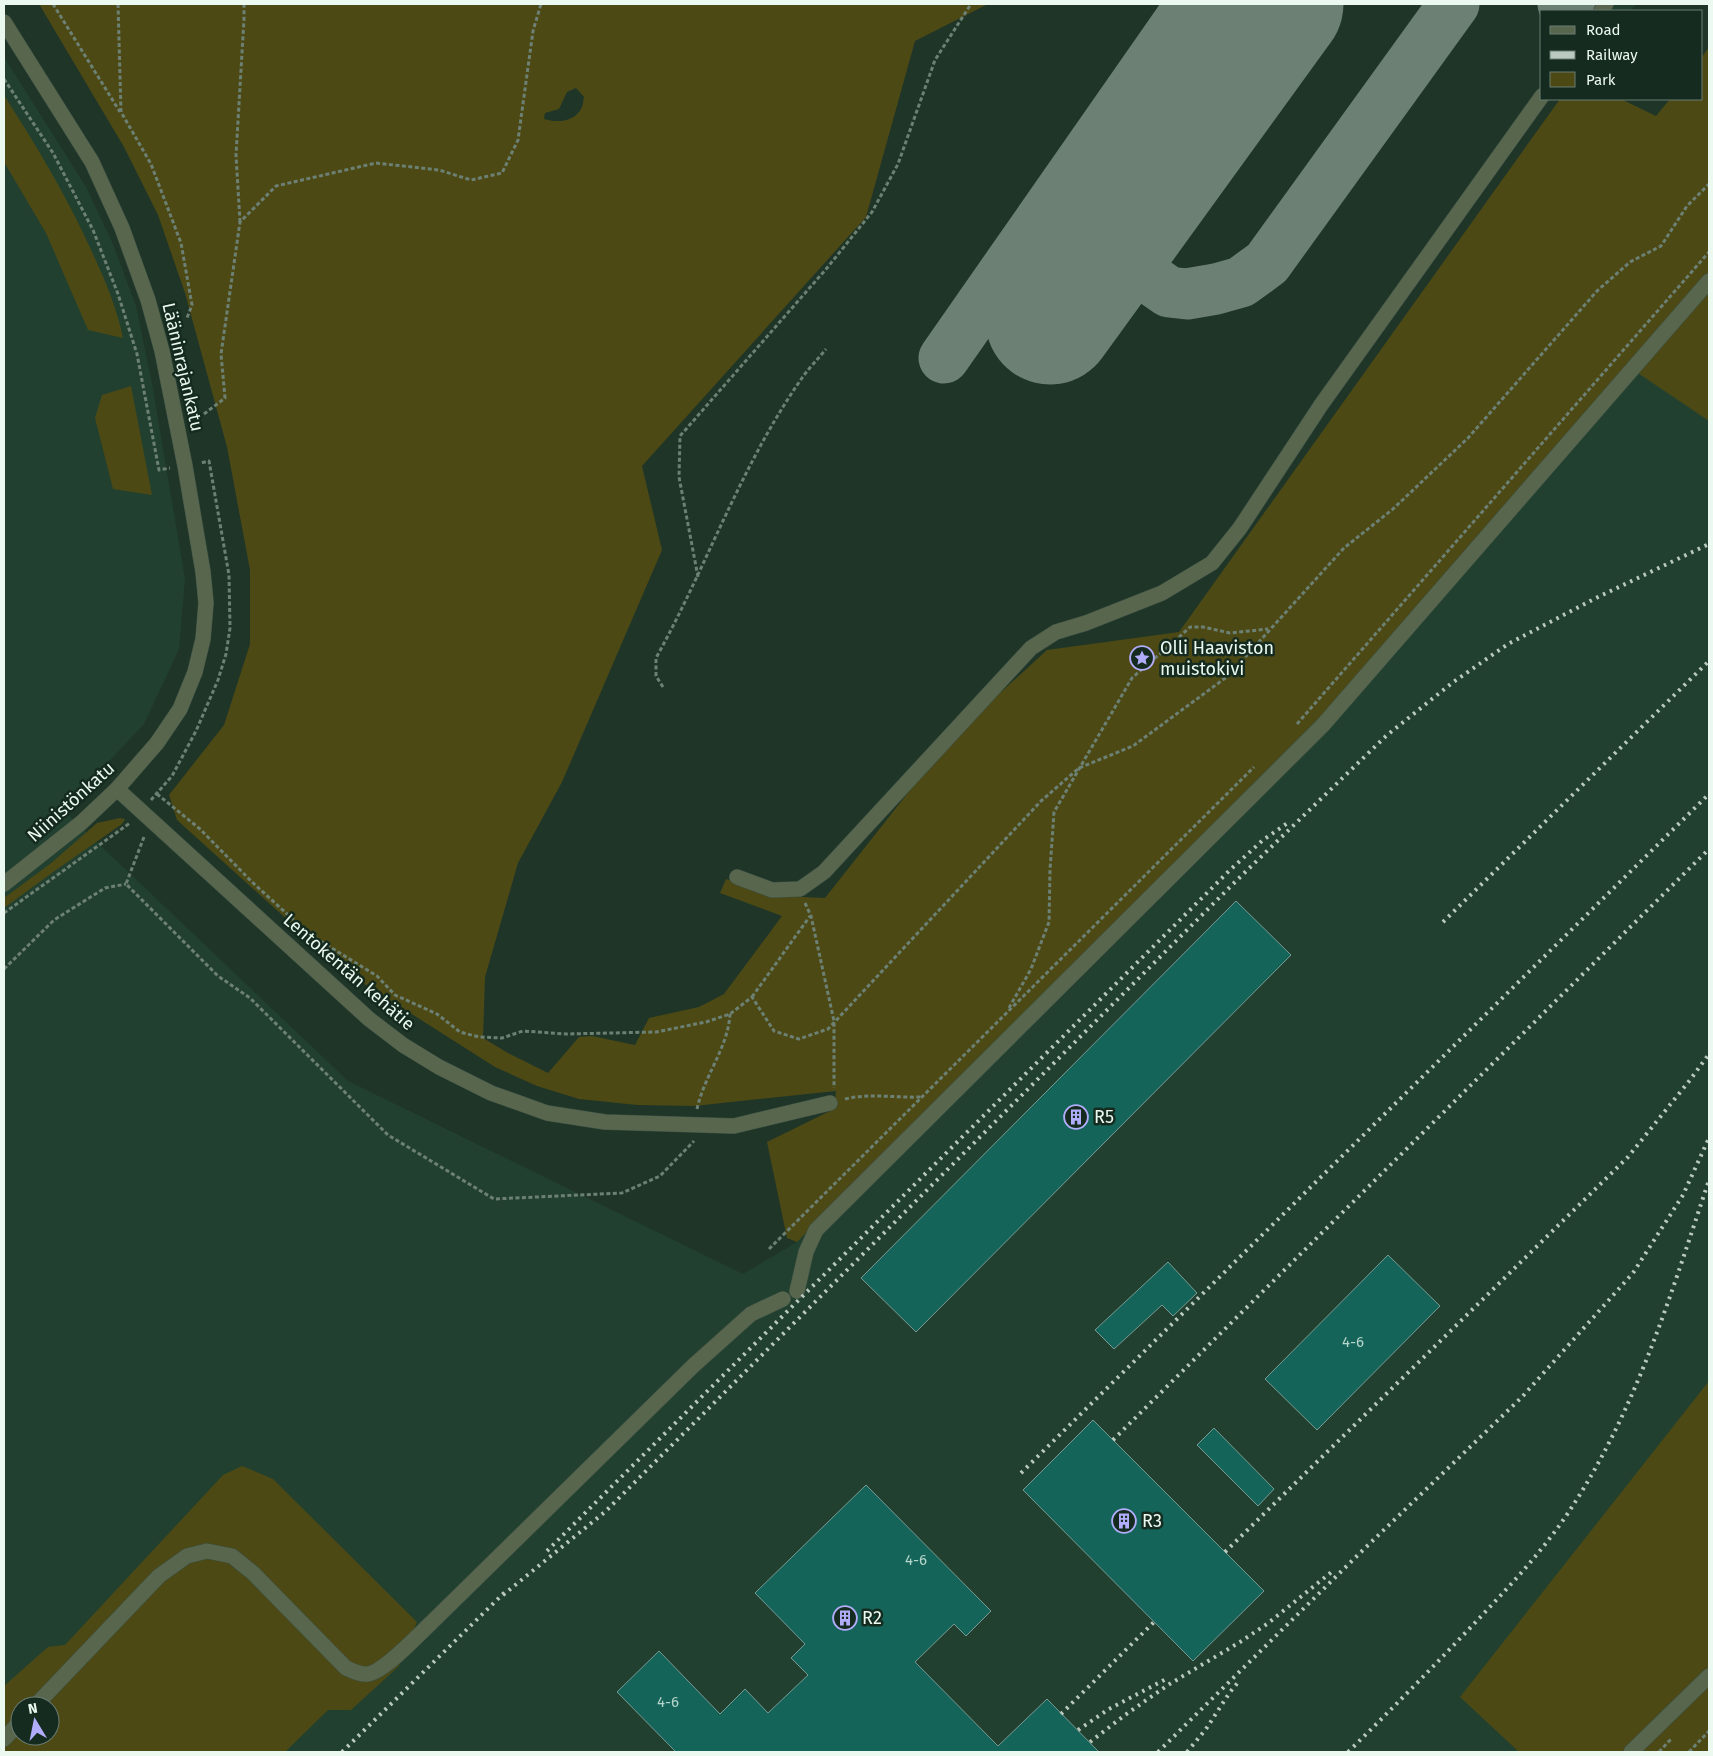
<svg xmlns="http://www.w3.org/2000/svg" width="1713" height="1756" font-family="'Fira Sans',sans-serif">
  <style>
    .built { fill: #22402f; fill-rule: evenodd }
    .green { fill: #4c4915; fill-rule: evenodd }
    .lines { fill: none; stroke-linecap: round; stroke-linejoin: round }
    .taxiway { stroke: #6c8074; stroke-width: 51 }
    .runway { stroke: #6c8074; stroke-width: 129 }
    .building { fill: #14645a; stroke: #799a94 }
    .minor-casing { stroke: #3c5044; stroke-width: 16 }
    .path { stroke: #6d8074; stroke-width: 3; stroke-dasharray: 4 2.5; stroke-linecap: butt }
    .minor { stroke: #57664d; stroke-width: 15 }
    .rail { stroke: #bacac0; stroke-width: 4; stroke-dasharray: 2.5 5; stroke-linecap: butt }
    .labels { text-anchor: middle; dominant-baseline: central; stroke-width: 5; stroke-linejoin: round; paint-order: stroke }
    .number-label { font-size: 15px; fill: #b5d4ca }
    .street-label { font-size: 18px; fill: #ebf9f0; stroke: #152b1f }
    .poi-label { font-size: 18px; fill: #ebf9f0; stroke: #152b1f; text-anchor: start }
  </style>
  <rect width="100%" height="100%" fill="#1f3528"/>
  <!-- built -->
  <g class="built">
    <polygon points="1550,4 1636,4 1630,11 1554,11 1548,7"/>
    <path d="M4,57L86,187L112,242L136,306L152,384L185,579L179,649L144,724L63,810L348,1081L743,1274L797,1242L1326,714L1709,272V1685L1641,1752H4ZM20,1706H50V1736H20Z"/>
  </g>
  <!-- green -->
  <g class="green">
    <path d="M39,4H988L915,41L866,217L642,466L662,550L562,782L518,863L485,977L483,1038L508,1053L548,1073L579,1037L592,1036L635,1045L649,1018L699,1007L724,994L782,916L720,893L726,879L781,896L825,898L952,737L1047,650L1179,632L1560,99H1621L1656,116L1670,99H1702V57L1709,47V421L1626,365L1326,714L797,1242L787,1238L767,1142L834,1109L836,1091L694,1106L637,1105L579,1099L537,1086L495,1067L344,971L177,820L169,795L224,725L250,644V570L227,447L185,293L158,215L124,147ZM576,88L584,97C583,101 583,106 581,109C574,122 557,123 544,119L545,113L559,109L567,92Z"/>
    <path d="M4,95C37,147 67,196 92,252C105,280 117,308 123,338L88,330L46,233L4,162Z"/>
    <polygon points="131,386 152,495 113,489 95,418 102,395"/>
    <polygon points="120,818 125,819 122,824 56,870 4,908 4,898 50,864 97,823"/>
    <polygon points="1709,1381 1709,1752 1519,1752 1460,1697"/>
    <path d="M242,1466L273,1479L417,1622L399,1666L351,1710H328L285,1752H4V1686L48,1647L65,1645L223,1475ZM20,1706H50V1736H20Z"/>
  </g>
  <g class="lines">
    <!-- taxiway -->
    <g class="taxiway">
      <polyline points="1563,4 1574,11"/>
      <polyline points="1104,247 1169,292 1187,294 1216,289 1241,282 1267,263 1454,4"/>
      <polyline points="944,358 1191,4"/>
    </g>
    <!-- runway -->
    <polyline class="runway" points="1050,320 1279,4"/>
  </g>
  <!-- building -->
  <g class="building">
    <polygon points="1236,901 1291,955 916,1332 861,1278"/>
    <polygon points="1388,1255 1440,1306 1317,1430 1265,1379"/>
    <polygon points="1168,1262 1197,1293 1173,1316 1162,1305 1114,1349 1095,1330"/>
    <polygon points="1093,1420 1264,1591 1193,1661 1023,1490"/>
    <polygon points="1214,1428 1274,1489 1258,1506 1197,1445"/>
    <polygon points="866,1485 991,1611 966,1636 954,1624 915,1662 998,1746 1047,1699 1099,1752 676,1752 617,1692 659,1651 720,1714 745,1689 768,1713 808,1675 791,1658 805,1644 755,1593"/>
  </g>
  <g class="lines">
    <!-- minor casing -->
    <g class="minor-casing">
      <g id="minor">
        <polyline points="1601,11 1606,4"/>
        <polyline points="4,22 92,162 122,228 148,300 162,351 185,466 203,572 206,603 203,639 195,672 180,709 157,743 117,789 81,823 4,884"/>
        <polyline points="117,789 369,1019 403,1045 439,1067 491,1093 547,1113 605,1122 734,1126 830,1103"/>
        <polyline points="737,877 772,890 800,889 824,872 1031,648 1056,632 1086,623 1162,593 1212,563 1240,528 1321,405 1542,96"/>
        <polyline points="797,1291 806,1252 816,1230 1323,725 1709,281"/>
        <path d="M35,1706L159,1576L187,1556L207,1551L232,1556L253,1573L346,1668C353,1671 360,1675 368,1674C384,1672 418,1635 431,1623L693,1366L751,1314L783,1299"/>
        <polyline points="4,1739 20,1722"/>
        <polyline points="1631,1752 1709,1676"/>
      </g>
    </g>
    <!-- path -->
    <g class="path">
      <polyline points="53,4 120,112"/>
      <polyline points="118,4 121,112 151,164 181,243 192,305 187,318"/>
      <polyline points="4,79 53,153 93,230 118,294 137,354 159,470 170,468"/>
      <polyline points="240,222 236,155 244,19 244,4"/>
      <polyline points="204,414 225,398 221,354 240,222 276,186 376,163 439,170 471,180 502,173 518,140 533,31 541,4"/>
      <polyline points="698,577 679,477 680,436 827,268 872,212 898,164 935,60 971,4"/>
      <path d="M663,687L656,676V658C707,566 741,465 802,378C809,368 818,359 826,349"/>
      <polyline points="1297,724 1709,252"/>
      <polyline points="157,794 200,829 252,882 309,934 377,976 395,995 437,1014 460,1032 479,1037 502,1038 523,1031 566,1034 656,1032 706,1022 730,1014 752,997 774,1031 799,1039 828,1029 1041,801 1079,768 1133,746 1228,676 1344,548 1393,509 1468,438 1597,291 1630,262 1661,246 1687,206 1709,184"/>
      <polyline points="151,800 172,776 196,731 218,680 226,654 230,628 229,575 209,461 201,463"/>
      <polyline points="144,837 126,884 218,976 250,998 388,1135 494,1199 622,1193 660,1176 694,1141"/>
      <polyline points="805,903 811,916 834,1021 834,1088"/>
      <polyline points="4,913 130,823"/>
      <polyline points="4,969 54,920 105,888 126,884"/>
      <polyline points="752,997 810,916"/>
      <path d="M1009,1008L1031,969L1049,922L1050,870L1054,812L1132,678C1151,661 1171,645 1190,627H1203L1230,633L1268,629"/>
      <path d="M845,1099C869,1093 896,1098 921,1097"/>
      <path d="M697,1109C704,1076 728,1048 730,1014"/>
      <polyline points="769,1249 1254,767"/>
      <polyline points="1659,1752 1672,1738"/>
      <polyline points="1689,1752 1709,1731"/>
    </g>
    <!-- minor -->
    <use href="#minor" class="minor"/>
    <!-- rail -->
    <g class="rail">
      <polyline points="1443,922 1709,661"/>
      <polyline points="1113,1440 1709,849"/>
      <polyline points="1021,1473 1709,794"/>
      <polyline points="547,1551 1230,870 1263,840 1289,822"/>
      <polyline points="1225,1552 1628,1157 1690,1080 1709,1054"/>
      <polyline points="503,1595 606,1511 1236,881 1386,736 1452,683 1508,644 1596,598 1709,544"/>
      <polyline points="1061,1714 1155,1621"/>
      <polyline points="1078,1730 1109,1709 1168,1678"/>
      <polyline points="1090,1742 1125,1715 1168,1685 1240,1642 1267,1624 1334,1570"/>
      <polyline points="342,1752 506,1591"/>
      <polyline points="1158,1752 1363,1550 1522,1397 1633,1273 1683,1195 1709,1138"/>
      <polyline points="1187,1752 1206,1729 1230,1692 1240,1680"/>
      <path d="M1348,1752C1390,1711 1430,1670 1470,1628C1504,1592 1538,1557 1566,1516C1636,1412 1670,1297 1709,1180"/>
    </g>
  </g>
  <!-- icons -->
  <defs>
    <g id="sight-ring" transform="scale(1.25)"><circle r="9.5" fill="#152b1f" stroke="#b1adfa" stroke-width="1.5"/><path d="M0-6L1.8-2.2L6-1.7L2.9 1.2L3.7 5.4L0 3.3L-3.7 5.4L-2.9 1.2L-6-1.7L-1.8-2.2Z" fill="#b1adfa"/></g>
    <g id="building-ring" transform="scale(1.25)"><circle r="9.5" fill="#152b1f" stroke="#b1adfa" stroke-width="1.5"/><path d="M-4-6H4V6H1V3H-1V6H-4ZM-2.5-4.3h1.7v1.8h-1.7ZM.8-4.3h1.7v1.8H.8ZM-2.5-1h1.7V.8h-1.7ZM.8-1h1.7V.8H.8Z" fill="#b1adfa"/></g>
  </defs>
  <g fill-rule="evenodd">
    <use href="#sight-ring" x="1142" y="658"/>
    <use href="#building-ring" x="1076" y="1117"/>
    <use href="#building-ring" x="1124" y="1521"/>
    <use href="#building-ring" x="845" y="1618"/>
  </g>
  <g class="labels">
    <!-- number labels -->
    <g class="number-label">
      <text x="1353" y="1342">4-6</text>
      <text x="916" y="1560">4-6</text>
      <text x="668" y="1702">4-6</text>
    </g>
    <!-- street labels -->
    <g class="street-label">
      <text transform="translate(183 367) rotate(77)">Lääninrajankatu</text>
      <text transform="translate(71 802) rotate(-42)">Niinistönkatu</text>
      <text transform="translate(349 972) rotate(41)">Lentokentän kehätie</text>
    </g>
    <!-- poi labels -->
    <g class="poi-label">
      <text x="1160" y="648">Olli Haaviston<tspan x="1160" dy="21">muistokivi</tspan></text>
      <text x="1094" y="1117">R5</text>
      <text x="1142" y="1521">R3</text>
      <text x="862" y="1618">R2</text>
    </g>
  </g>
  <!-- border -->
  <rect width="1713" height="1756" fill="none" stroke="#ebf9f0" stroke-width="10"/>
  <!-- legend -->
  <rect x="1540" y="10" width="162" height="90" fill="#152b1f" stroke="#6b7d73"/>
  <rect x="1550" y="26" width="25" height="8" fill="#57664d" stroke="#6b7d73"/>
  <text x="1586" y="35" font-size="15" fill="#ebf9f0">Road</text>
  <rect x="1550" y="51" width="25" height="8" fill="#bacac0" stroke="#6b7d73"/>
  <text x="1586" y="60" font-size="15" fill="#ebf9f0">Railway</text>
  <rect x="1550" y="72" width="25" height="15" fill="#4c4915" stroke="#6b7d73"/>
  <text x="1586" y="85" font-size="15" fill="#ebf9f0">Park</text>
  <!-- north arrow -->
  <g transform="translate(35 1721) rotate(350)"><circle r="24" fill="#152b1f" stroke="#6b7d73"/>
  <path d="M0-4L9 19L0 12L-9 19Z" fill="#b1adfa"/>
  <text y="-8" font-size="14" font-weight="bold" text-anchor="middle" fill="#ebf9f0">N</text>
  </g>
</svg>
